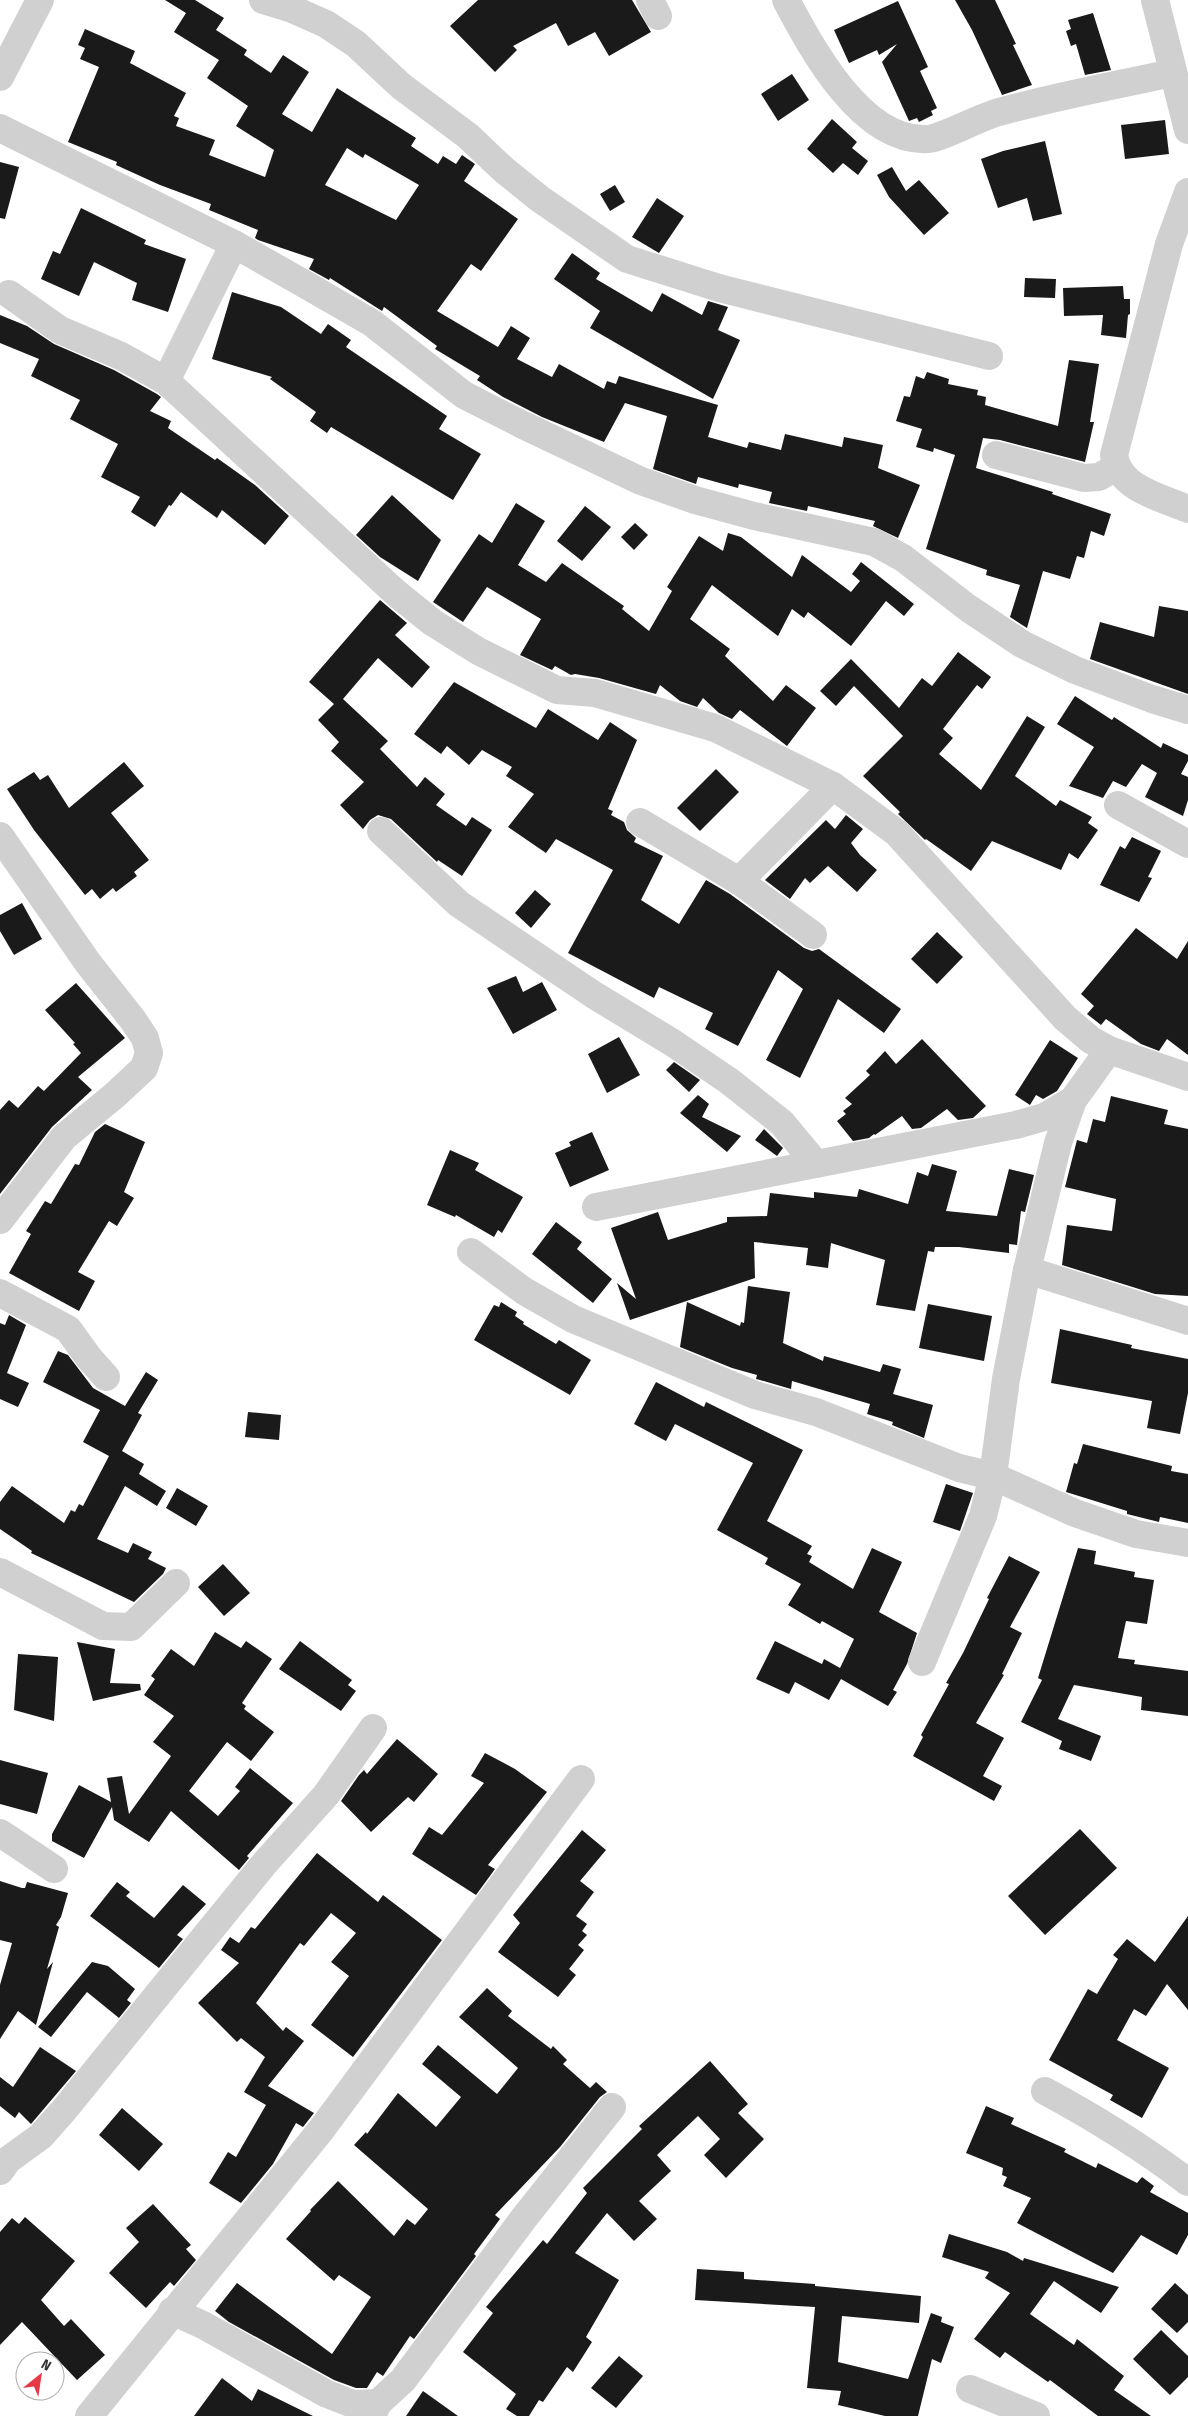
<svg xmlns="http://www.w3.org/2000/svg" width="1188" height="2416" font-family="'Fira Sans Condensed',sans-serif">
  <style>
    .building { fill: #1a1a1a; fill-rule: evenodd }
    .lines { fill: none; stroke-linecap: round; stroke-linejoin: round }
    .minor { stroke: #d0d0d0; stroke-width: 28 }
  </style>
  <rect width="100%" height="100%" fill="#fff"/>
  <!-- building -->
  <g class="building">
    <path d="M165,0H195L224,18L216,30L247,50L244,55L271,73L283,55L309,72L282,114L312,132L337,88L416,138L411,146L438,164L443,156L456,164L462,155L475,164L464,181L518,219L481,271L471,264L437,311L498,347L511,326L530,338L517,359L552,377L559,364L604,389L607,381L616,384L619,376L718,405L708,437L747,448L749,442L781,450L785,434L842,447L844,437L883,445L878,468L920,485L898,538L873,526L875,521L808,506L807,511L769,503L772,492L739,484L738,488L698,477L696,484L653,469L667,416L625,403L604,442L542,417L503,397L477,380L480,376L435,349L437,346L384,307L382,311L330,278L329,280L309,269L314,259L258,240L255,238L258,230L209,210L211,204L160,185L116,165L117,162L68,142L99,67L80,59L85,48L78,45L85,29L135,51L130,63L186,93L174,116L179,118L176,126L215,140L209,155L265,177L274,150L236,126L248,106L207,78L219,60L174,32L186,13ZM347,148L363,158L365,154L419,185L396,220L325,185Z"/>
    <polygon points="478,0 632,0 651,32 609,56 595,32 568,46 556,23 513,46 517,50 495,72 450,26"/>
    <polygon points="955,0 995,0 1016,44 1013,45 1032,85 1002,95 972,30"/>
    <polygon points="898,1 928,67 920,71 937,108 931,111 933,115 919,122 917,118 909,121 882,62 897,44 879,55 877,50 849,63 834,30"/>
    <polygon points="1093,13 1111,70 1085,75 1076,44 1071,46 1066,31 1071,29 1068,20"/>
    <polygon points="792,74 809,100 778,121 761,94"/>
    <polygon points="832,119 857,142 852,148 868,161 858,175 843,163 833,173 807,149"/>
    <polygon points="1165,120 1169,154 1125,159 1121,125"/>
    <polygon points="1045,141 1062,214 1033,221 1027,198 998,208 981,159 1003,151"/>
    <polygon points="0,162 19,167 5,219 0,218"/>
    <polygon points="892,167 906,191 919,180 949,213 924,235 889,197 877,175"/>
    <polygon points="615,185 625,202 610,211 600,194"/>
    <polygon points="657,198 684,216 659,253 632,237"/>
    <polygon points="81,208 146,240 144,244 186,259 168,312 132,300 137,283 94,262 79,296 41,279 53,251 60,254"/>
    <polygon points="572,253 600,273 596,279 652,312 662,293 702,315 708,301 728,307 718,330 740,340 713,399 590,328 600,311 554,279"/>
    <polygon points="1025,278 1056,279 1055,298 1024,297"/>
    <polygon points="1123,286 1124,299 1130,299 1130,314 1128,315 1126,338 1101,335 1103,315 1064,316 1063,288"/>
    <polygon points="232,292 281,307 321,334 328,324 351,340 346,347 447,416 439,429 481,454 453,500 331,427 327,433 310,421 316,412 270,379 272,377 212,359"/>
    <polygon points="0,315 27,326 54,344 114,370 157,394 161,397 150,411 171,421 168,428 215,460 217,458 255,485 289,516 265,545 222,510 217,518 181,492 171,506 169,505 155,527 131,512 140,497 101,477 118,444 70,419 80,400 31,376 39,359 0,343"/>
    <polygon points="1069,360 1099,364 1090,422 1094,422 1085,462 1000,440 983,438 976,468 1053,492 1052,494 1111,514 1104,536 1091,531 1084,558 1077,556 1070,579 1043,571 1027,628 1010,617 1020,585 986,575 987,570 926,549 955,455 934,448 933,452 916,447 922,429 896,421 904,396 910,397 916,376 924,379 927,372 949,379 948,384 978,390 977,395 986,397 985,405 1058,426"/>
    <polygon points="392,495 441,540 418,581 380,557 356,535"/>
    <polygon points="516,503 545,521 518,565 546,582 562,563 624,606 622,609 649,631 672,591 667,587 699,536 723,551 728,533 741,537 792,577 802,555 851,592 860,581 852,574 861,562 914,604 904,616 886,601 851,646 808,612 804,618 792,609 778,636 712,585 690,619 730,649 725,656 773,701 786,685 816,708 787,746 740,710 732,719 719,713 703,698 697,707 680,701 660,685 656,694 599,678 575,674 571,675 555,666 552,670 520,655 541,619 487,587 463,622 433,602 479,534 492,543"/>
    <polygon points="585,506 611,527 582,561 557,541"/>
    <polygon points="635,523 648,535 634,550 621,537"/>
    <polygon points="380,600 407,623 395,635 430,667 412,688 378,658 343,699 388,741 380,749 417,787 425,777 445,794 436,805 466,826 472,817 492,830 462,876 438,860 437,862 391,819 378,815 370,820 363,829 340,805 364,782 331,751 339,742 318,720 334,704 309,682"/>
    <polygon points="1159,606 1188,611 1188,694 1090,659 1100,622 1154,637"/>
    <polygon points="958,652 991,677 982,689 977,685 943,729 953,738 939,754 981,790 1027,716 1045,727 1015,776 1056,806 1060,800 1092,817 1088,823 1098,830 1078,859 1069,853 1061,870 992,841 971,871 926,839 925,840 898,814 900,812 863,776 903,736 854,686 836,706 820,691 851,659 899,708 922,678 932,686"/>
    <polygon points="454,682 536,728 548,709 598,740 610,722 637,740 608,809 613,811 611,815 624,822 627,830 636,838 634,842 663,856 641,900 679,924 706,880 730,894 804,948 812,951 819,949 901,1009 884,1033 838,999 800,1078 766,1060 803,989 778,970 738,1046 705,1029 713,1013 659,987 654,998 568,953 613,870 556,839 546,853 508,827 534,794 506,776 512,767 482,750 469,765 447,746 441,754 414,734"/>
    <polygon points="1075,696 1112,720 1114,717 1161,748 1163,743 1188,755 1188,761 1181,774 1188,777 1188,800 1183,816 1145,797 1157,773 1142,764 1126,787 1113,781 1103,798 1069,786 1094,747 1057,724"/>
    <polygon points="124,762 144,786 111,813 149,860 134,872 137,876 116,892 113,888 100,899 92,889 85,895 34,830 7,789 34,772 40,780 48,775 69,808"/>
    <polygon points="716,769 739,792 700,831 677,808"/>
    <polygon points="846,815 863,829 851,843 860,855 877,870 857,892 828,866 810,883 805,878 790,899 765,880 826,820 835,829"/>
    <polygon points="1132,837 1161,851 1148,877 1152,878 1139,902 1100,885 1120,846 1125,849"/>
    <polygon points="535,890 551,904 531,928 515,913"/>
    <polygon points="22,903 42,939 14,955 0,931 0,915"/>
    <polygon points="1136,928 1177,959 1188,941 1188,1055 1167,1039 1159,1051 1141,1044 1106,1019 1101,1025 1087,1014 1094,1006 1081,994"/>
    <polygon points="937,932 963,957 937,984 911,959"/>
    <polygon points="516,976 523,992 542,982 557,1010 513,1034 487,988"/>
    <polygon points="76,983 125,1038 78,1077 92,1090 52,1127 0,1194 0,1110 9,1100 18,1108 38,1086 44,1091 81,1053 73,1044 75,1043 45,1010"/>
    <polygon points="619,1037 640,1075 607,1093 588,1054"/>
    <polygon points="922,1039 986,1106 973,1118 958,1120 947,1109 921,1128 912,1129 902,1116 875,1135 874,1134 869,1138 853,1141 837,1121 846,1114 843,1111 852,1104 845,1098 870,1075 866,1071 885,1051 896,1064"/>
    <polygon points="1050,1040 1078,1058 1057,1091 1043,1099 1036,1095 1030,1105 1015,1095"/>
    <polygon points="674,1062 700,1080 689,1092 666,1070"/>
    <polygon points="698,1095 709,1104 702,1117 741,1136 727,1152 680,1113"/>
    <polygon points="1111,1096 1168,1110 1164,1124 1188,1129 1188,1296 1155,1294 1062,1265 1067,1225 1112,1231 1116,1199 1065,1187 1077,1140 1087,1143 1093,1119 1105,1122"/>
    <polygon points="105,1124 145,1142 124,1192 134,1198 117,1226 109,1221 78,1272 95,1281 79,1311 9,1273 31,1234 26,1231 45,1201 51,1204 75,1164 79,1165 95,1132"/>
    <polygon points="764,1129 783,1148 777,1156 755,1140"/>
    <polygon points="592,1132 609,1170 570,1187 555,1153 571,1146 569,1142"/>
    <polygon points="450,1150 479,1163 475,1170 523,1197 502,1233 498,1230 494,1237 456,1215 455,1217 427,1205"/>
    <polygon points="932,1164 957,1171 946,1211 997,1216 1009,1169 1034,1175 1025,1212 1021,1211 1017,1245 1009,1244 1009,1253 959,1247 935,1247 934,1252 928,1251 915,1311 876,1305 885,1260 831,1243 828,1268 806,1265 808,1248 754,1242 755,1278 630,1320 617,1283 636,1299 611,1228 658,1212 668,1240 727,1222 727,1217 767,1216 770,1193 814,1198 814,1192 857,1197 859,1189 908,1204 917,1172 928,1176"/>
    <polygon points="556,1222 582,1242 577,1249 612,1279 593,1303 532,1254"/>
    <polygon points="748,1286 790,1292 783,1343 823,1361 824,1356 880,1372 883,1364 901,1369 893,1394 933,1405 924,1438 892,1425 893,1422 867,1414 870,1404 792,1381 791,1389 760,1380 756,1379 757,1375 732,1368 680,1347 687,1302 740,1326 741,1322 744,1323"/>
    <polygon points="501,1302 517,1312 515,1316 524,1322 523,1324 556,1344 559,1340 591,1360 570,1395 474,1340 494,1305 499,1307"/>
    <polygon points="928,1304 992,1316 984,1361 919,1348"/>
    <polygon points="9,1315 26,1325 7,1373 29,1383 18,1407 0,1399 0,1323 5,1325"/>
    <polygon points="1060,1329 1132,1345 1131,1348 1188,1359 1188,1393 1180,1434 1147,1428 1152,1401 1051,1383"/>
    <polygon points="58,1351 68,1355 93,1388 125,1406 146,1372 158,1380 138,1413 142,1415 122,1451 144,1464 139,1474 166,1491 157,1506 125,1486 97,1539 128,1553 133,1543 152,1552 148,1559 166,1568 163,1574 134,1602 31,1553 32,1551 0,1529 0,1502 12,1486 64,1523 71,1510 75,1512 79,1504 83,1506 109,1456 83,1442 100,1410 43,1382"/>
    <polygon points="656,1382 704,1407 706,1402 803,1450 767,1521 812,1546 807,1554 812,1556 809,1562 853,1589 872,1548 902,1562 879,1612 917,1633 907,1664 893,1690 897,1692 888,1706 841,1679 829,1700 795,1682 789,1694 756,1679 775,1641 822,1664 824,1659 840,1668 854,1639 822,1621 820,1624 788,1605 801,1584 765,1564 768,1558 717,1530 753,1463 675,1424 666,1441 634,1424"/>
    <polygon points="248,1412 281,1415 279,1440 245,1437"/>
    <polygon points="1083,1444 1172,1466 1171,1471 1188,1474 1188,1523 1160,1517 1159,1522 1127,1514 1127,1511 1066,1492 1074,1463 1077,1464"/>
    <polygon points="946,1484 973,1493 960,1531 933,1522"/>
    <polygon points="177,1488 208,1506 196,1526 166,1508"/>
    <polygon points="1078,1548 1096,1551 1094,1564 1135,1572 1134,1577 1154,1580 1147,1624 1126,1621 1118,1658 1135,1660 1134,1664 1188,1671 1188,1716 1141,1710 1142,1697 1074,1685 1058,1719 1101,1736 1091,1761 1059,1749 1062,1741 1021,1722 1042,1680 1038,1678"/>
    <polygon points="1009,1556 1040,1572 1010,1627 1022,1633 1002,1674 1004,1675 976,1723 1004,1738 983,1776 1002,1786 994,1801 913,1756 923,1737 921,1735 949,1684 946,1683 963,1653 989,1599 987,1598"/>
    <polygon points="223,1564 250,1593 224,1616 198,1587"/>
    <polygon points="215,1632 241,1648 246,1641 272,1659 242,1703 246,1706 244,1709 274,1732 251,1761 227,1742 189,1791 218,1816 240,1791 235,1787 250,1768 293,1803 247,1856 249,1858 239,1870 171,1811 149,1842 114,1820 112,1807 84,1858 52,1841 52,1834 79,1785 111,1802 107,1778 122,1776 129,1814 171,1756 153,1742 174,1716 144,1695 155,1679 151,1676 171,1649 194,1666"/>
    <polygon points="300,1641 352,1680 348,1685 356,1691 341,1711 279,1669"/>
    <polygon points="77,1642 115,1649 110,1683 140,1684 141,1690 93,1701"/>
    <polygon points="18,1654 58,1657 54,1721 14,1710"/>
    <polygon points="397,1739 438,1774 414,1802 408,1797 371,1832 341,1801 359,1775 364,1770 367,1774"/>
    <polygon points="485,1753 515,1769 547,1792 488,1865 495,1869 476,1895 412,1854 429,1827 442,1835 484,1783 471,1776"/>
    <polygon points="0,1760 48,1773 37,1814 0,1804"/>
    <polygon points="1080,1829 1117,1868 1045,1935 1008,1896"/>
    <polygon points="582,1830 606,1850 580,1881 594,1892 576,1916 587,1924 582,1931 587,1935 578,1945 584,1950 569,1969 576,1975 558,1997 498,1952 520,1923 513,1915"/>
    <polygon points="317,1853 378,1902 383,1895 442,1940 353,2057 311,2025 349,1976 331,1962 356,1933 331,1913 304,1946 300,1943 256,2003 283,2031 286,2027 304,2041 268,2086 314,2113 303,2127 296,2123 273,2164 241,2203 209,2183 228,2152 236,2157 266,2105 244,2092 265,2057 241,2038 237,2042 198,2003 239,1963 221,1950 230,1937 239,1943 251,1927 255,1929"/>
    <polygon points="0,1881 22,1888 25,1888 27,1882 68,1893 61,1917 56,1925 59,1927 47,1969 53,1962 36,2025 18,2011 0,2039 0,1985 12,1943 0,1940"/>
    <polygon points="117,1882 130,1892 126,1896 154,1918 183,1885 206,1904 177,1935 183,1939 159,1968 90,1916"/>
    <polygon points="1188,1916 1188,2010 1167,1984 1146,2016 1134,2009 1117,2040 1169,2068 1142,2118 1110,2100 1113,2095 1049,2060 1088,1989 1097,1994 1118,1959 1113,1955 1127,1939 1155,1962"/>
    <polygon points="92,1962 108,1966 135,1989 127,2000 131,2003 119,2018 87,1992 51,2037 38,2027"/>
    <polygon points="487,1988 512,2011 508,2016 551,2049 553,2046 567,2060 563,2064 590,2088 596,2082 607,2092 600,2097 560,2147 495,2215 500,2219 474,2254 476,2256 414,2339 410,2336 383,2376 377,2372 367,2388 356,2388 334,2380 229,2322 215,2311 237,2283 332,2354 371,2297 339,2275 334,2281 286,2239 311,2211 310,2210 338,2181 394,2236 407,2219 415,2225 428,2209 354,2145 366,2132 367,2134 398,2093 436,2127 461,2097 422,2064 438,2045 497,2094 518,2068 459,2017"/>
    <polygon points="40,2047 76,2071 31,2124 19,2112 15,2118 0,2106 0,2077 13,2087"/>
    <polygon points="710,2061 748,2104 738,2113 764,2139 726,2178 704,2155 720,2139 698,2116 657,2155 671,2171 639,2201 657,2219 634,2241 607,2213 575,2253 619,2280 586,2337 592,2342 573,2372 567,2367 543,2402 539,2400 529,2416 517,2416 506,2409 516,2394 463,2352 493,2313 486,2307 543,2240 547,2244 587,2193 583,2188 642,2129 639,2126"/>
    <polygon points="986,2106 1014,2118 1011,2124 1066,2149 1064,2152 1096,2168 1098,2163 1137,2183 1142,2177 1154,2186 1150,2192 1188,2213 1188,2235 1177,2255 1141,2235 1113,2273 1017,2223 1031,2198 1003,2186 1007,2177 1002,2175 1003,2168 966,2153"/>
    <polygon points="122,2108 163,2144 139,2171 99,2135"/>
    <polygon points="153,2204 191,2245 186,2249 196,2260 174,2286 170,2282 146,2308 109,2273 139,2242 126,2228"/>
    <polygon points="25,2217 75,2261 41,2300 64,2326 71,2319 105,2355 77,2380 22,2322 0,2345 0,2232 12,2218 19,2224"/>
    <polygon points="949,2234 1007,2252 1023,2261 1024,2258 1119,2287 1101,2313 1054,2281 1030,2314 1074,2345 1077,2339 1124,2376 1114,2390 1151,2416 1098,2416 1050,2380 1048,2382 1005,2352 1000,2358 974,2339 1010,2293 985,2278 989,2272 942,2257"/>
    <polygon points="697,2269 744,2272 744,2279 815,2284 815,2286 921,2296 919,2323 842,2316 838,2362 908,2379 931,2313 942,2317 941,2322 954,2327 941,2363 932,2359 918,2416 885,2416 838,2405 841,2391 807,2388 815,2307 695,2300"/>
    <polygon points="1175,2283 1188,2295 1188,2322 1177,2333 1151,2309"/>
    <polygon points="1161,2330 1188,2356 1188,2377 1170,2395 1133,2359"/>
    <polygon points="619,2356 643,2376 616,2408 591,2388"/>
    <polygon points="222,2378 252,2401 258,2389 313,2416 194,2416"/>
    <polygon points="423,2391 458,2416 406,2416"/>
  </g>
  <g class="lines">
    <!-- minor -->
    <g class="minor">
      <polyline points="263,0 292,9 326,24 356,44 401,86 468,136 504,170 540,199 627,259 719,288 989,356"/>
      <polyline points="650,0 658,16"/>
      <path d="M786,0C812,49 862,143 928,139C942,138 980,117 999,112C1057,96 1115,85 1173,73"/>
      <polyline points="1155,0 1188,130"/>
      <polyline points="0,77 40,0"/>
      <polyline points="0,128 234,244 301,282 372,323 464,395 523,425 641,481 695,500 754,516 874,542 903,558 968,608 1022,644 1075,670 1152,699 1188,710"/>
      <path d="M1188,192L1169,244L1114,455C1119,489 1160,497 1188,509"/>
      <polyline points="9,294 60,330 121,356 166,381 396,593 432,622 478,651 557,690 595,693 715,728 833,786 897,833 1065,1018 1091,1040 1109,1050 1188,1077"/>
      <polyline points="166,381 234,244"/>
      <polyline points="996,455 1084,478 1099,477 1116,467"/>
      <polyline points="1118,805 1188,844"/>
      <polyline points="640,822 739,881 813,935"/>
      <polyline points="381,831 459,904 594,995 673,1043 729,1081 782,1123 816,1164"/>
      <polyline points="0,836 88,963 133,1020 145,1038 149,1053 144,1068 115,1095 64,1137 0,1220"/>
      <polyline points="739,881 833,786"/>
      <polyline points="596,1207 1016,1125 1044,1117 1073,1100"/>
      <polyline points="471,1252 524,1291 573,1319 755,1395 816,1412 959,1468 993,1476 1075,1513 1136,1534 1188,1543"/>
      <polyline points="1027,1270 1188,1321"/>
      <polyline points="0,1293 68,1329 89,1358 106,1377"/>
      <polyline points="0,1572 103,1626 131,1627 176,1583"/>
      <polyline points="922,1662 983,1516 993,1476 1006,1379 1027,1270 1058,1143 1073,1100 1109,1050"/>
      <polyline points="0,1833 54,1869"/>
      <path d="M1045,2091C1095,2118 1142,2147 1188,2182"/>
      <polyline points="0,2171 8,2160 41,2136 64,2110 264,1864 326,1795 373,1728"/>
      <polyline points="172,2311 203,2325 327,2394 353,2404 378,2403"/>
      <polyline points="970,2389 1036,2416"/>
      <polyline points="89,2416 321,2130 581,1779"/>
      <polyline points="372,2416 378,2403 403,2380 524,2218 612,2107"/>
    </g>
  </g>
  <!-- north arrow -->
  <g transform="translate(40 2376) rotate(30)"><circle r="24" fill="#ffffff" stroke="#adadad"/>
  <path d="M0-4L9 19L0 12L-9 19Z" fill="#e63946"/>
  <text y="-8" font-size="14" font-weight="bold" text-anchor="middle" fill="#333333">N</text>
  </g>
</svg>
